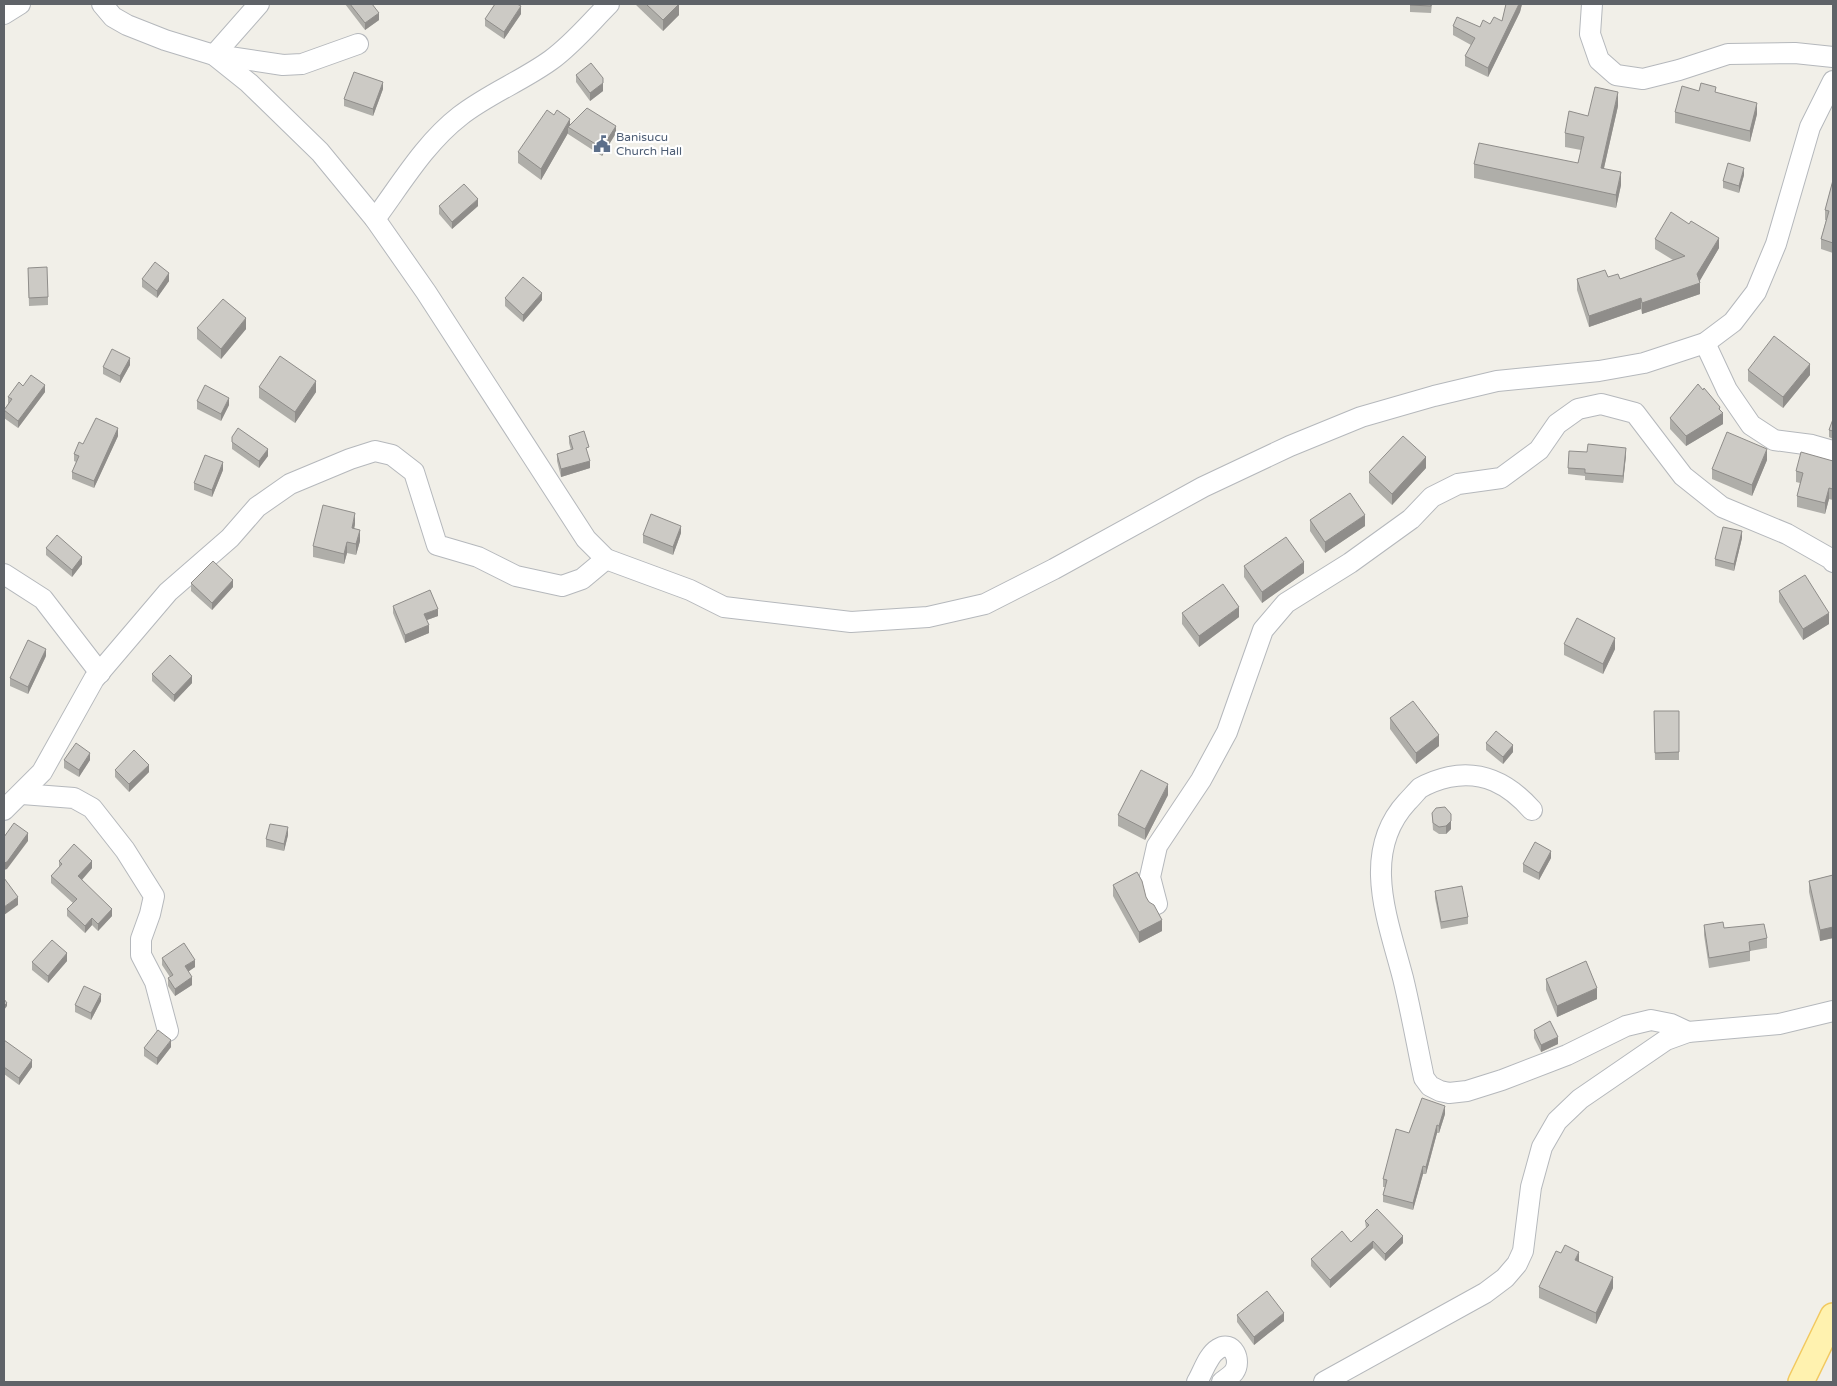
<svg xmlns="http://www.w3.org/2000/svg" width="1837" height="1386" font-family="'Varela Round',sans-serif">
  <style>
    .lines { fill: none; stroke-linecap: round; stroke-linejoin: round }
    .minor-casing { stroke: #b5b8bc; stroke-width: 22 }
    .major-casing { stroke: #f2c960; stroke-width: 28 }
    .minor { stroke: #fff; stroke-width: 20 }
    .major { stroke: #fff2af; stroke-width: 25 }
    .wall { fill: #afaea9 }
    .shaded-wall { fill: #8f8d8a }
    .building { fill: #cccac5; stroke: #8f8d8a }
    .labels { text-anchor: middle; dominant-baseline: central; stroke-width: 4.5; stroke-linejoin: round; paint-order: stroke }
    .service-label { font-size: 12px; fill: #4e5e75; stroke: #fff; text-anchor: start }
  </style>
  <rect width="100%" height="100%" fill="#f1efe8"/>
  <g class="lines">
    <!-- minor casing -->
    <g class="minor-casing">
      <g id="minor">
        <polyline points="102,4 113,17 127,25 165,40 214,55 249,83 320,152 375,219 426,292 586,539 606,559 690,590 724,607 851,622 928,617 985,604 1054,569 1203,487 1290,446 1361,417 1434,396 1497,381 1599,371 1644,363 1705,343 1733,322 1756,292 1776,244 1810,127 1833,81"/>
        <polyline points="1592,4 1590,34 1599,60 1616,75 1643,79 1679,70 1728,54 1795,53 1833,57"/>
        <polyline points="4,14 20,4"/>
        <polyline points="214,55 259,4"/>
        <polyline points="216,55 283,65 302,64 358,44"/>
        <path d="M375,219C401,184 425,143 460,116C488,94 522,81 551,60C573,44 590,23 609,4"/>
        <polyline points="1705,343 1727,390 1751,425 1774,440 1812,445 1833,451"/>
        <polyline points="4,574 43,599 100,673"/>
        <polyline points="22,794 74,798 92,808 125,850 154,896 150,914 141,939 141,955 155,982 168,1031"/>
        <polyline points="4,810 42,772 94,679 168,592 230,538 257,507 290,484 350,459 375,451 392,455 414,472 437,545 478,557 516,576 562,586 582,579 606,559"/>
        <path d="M1532,810C1509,784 1483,770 1449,777C1440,779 1427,784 1420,788C1416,792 1411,798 1407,802C1360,853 1388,920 1403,978C1411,1011 1417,1045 1424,1078L1430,1086L1440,1091L1449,1093L1467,1091L1502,1080L1567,1055L1626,1026L1651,1020L1671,1024L1688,1032"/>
        <polyline points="1157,904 1150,877 1157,846 1201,780 1227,732 1263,630 1286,603 1350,563 1411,519 1432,497 1458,484 1501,478 1539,450 1557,424 1578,409 1601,404 1635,413 1683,476 1722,507 1787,534 1831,559 1833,562"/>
        <path d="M1197,1382C1203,1372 1208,1355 1218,1349C1233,1339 1242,1361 1234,1372C1231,1376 1226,1379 1222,1382"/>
        <polyline points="1324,1382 1485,1293 1505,1278 1517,1264 1523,1251 1531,1187 1542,1147 1557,1121 1580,1099 1666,1040 1688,1032 1779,1024 1833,1011"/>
      </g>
    </g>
    <!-- major casing -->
    <g class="major-casing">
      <polyline id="major" points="1801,1382 1833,1316"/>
    </g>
    <!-- minor -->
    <use href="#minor" class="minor"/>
    <!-- major -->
    <use href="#major" class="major"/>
  </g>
  <!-- wall -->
  <g class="wall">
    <polygon points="345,4 372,4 379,20 365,30"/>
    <polygon points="635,4 679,4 679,15 663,31"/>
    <polygon points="1410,4 1432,4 1431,13 1410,12"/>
    <polygon points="1506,4 1522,4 1520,12 1488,77 1465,66 1465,56 1471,45 1453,35 1453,26 1480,27 1502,21"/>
    <polygon points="521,14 504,39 485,26 485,19"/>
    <polygon points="576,75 603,91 590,101 576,82"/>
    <polygon points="383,89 373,116 344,106 344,99"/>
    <polygon points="1699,91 1716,93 1757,114 1750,142 1675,123 1675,112"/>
    <polygon points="1618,106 1604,168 1621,185 1616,208 1474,178 1474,164 1578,163 1581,150 1565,147 1565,133 1588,116"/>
    <polygon points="570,125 616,133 602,156 568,134 568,133 541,180 518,163 518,152"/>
    <polygon points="1744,175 1739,193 1723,188 1723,181"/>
    <polygon points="1833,180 1833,253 1821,249 1821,239 1826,220 1825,220 1825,210"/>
    <polygon points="439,206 478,206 452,229 439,214"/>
    <polygon points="1655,239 1719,248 1699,281 1700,294 1642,314 1641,309 1589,327 1577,290 1577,279 1608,277 1620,279 1673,260 1655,249"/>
    <polygon points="28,268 48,297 48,305 29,306"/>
    <polygon points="142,279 169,281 157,298 142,287"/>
    <polygon points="505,298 542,300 523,322 505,306"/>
    <polygon points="197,328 246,329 221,359 197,339"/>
    <polygon points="130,365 120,383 103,374 103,367"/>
    <polygon points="1748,370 1810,375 1783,408 1748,381"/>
    <polygon points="23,386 45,392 18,428 4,418 4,410 8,404 8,397"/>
    <polygon points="259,387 316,392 295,423 259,398"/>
    <polygon points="1703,390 1720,411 1723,424 1686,446 1670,429 1670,418"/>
    <polygon points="197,401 229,405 221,421 197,409"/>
    <polygon points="1833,419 1833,439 1829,437 1829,430"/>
    <polygon points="118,436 94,488 72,479 72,472 76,462 74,461 74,454 83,444"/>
    <polygon points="569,436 590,468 561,477 557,461 557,454 571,450 569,443"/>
    <polygon points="232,437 268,456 259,468 232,449"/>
    <polygon points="1626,455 1623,483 1585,480 1585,476 1568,474 1568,468"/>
    <polygon points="1767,460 1752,496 1712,479 1712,469"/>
    <polygon points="1833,461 1833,500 1829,499 1825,514 1797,507 1797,496 1800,483 1796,482 1796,471"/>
    <polygon points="1426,468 1392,505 1369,483 1369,472"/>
    <polygon points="223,470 212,497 194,490 194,483"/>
    <polygon points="1310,520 1365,526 1325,553 1310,531"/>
    <polygon points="355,524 354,529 360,541 356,555 347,553 344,564 313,557 313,546"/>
    <polygon points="681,533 673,555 643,543 643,535"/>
    <polygon points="1742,538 1734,571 1715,566 1715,559"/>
    <polygon points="46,548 82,564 72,577 46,555"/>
    <polygon points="1244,566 1304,573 1262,603 1244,577"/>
    <polygon points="191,583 233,587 212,610 191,591"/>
    <polygon points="1779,591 1829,624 1803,640 1779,602"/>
    <polygon points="393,606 438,616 427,620 429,633 405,643 393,613"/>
    <polygon points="1182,613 1239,617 1199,647 1182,624"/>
    <polygon points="1564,644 1615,649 1603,674 1564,655"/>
    <polygon points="46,656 28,694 10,686 10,678"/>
    <polygon points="152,674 192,683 174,702 152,681"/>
    <polygon points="1654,711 1679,711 1679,760 1655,760"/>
    <polygon points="1390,718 1439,746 1416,764 1390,729"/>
    <polygon points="1486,743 1513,752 1503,764 1486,750"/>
    <polygon points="64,760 90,760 79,777 64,768"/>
    <polygon points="115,770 149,772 129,792 115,777"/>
    <polygon points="1168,795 1145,840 1118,826 1118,815"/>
    <polygon points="1432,813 1451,822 1451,829 1446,834 1439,834 1433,830"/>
    <polygon points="288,835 284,851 266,847 266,839"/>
    <polygon points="1551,858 1539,880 1523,872 1523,864"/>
    <polygon points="59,861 92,868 82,880 112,916 98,931 92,925 85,933 67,916 67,909 73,903 51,883 51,876 59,867"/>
    <polygon points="1833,875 1833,938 1820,941 1809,892 1809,881"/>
    <polygon points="1113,885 1146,897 1162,931 1139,943 1113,896"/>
    <polygon points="1435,891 1468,917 1468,924 1441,929 1435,898"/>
    <polygon points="1704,925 1724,928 1767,938 1767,948 1750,951 1750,961 1709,968 1704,935"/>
    <polygon points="162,958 195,967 188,971 192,985 175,996 168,986 168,978 170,977 162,965"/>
    <polygon points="67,961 48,983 32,970 32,962"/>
    <polygon points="1546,979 1597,999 1557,1017 1546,990"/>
    <polygon points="101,1001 91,1020 75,1012 75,1005"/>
    <polygon points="1534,1030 1558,1044 1541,1052 1534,1038"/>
    <polygon points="4,1040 32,1067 19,1085 4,1074"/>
    <polygon points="171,1047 157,1065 144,1056 144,1048"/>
    <polygon points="1445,1114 1439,1133 1437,1133 1426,1174 1423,1174 1413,1210 1383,1202 1383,1195 1385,1187 1383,1187 1383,1179 1409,1133"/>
    <polygon points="1365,1221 1403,1243 1385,1261 1373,1248 1330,1288 1311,1266 1311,1259 1351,1242 1366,1228"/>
    <polygon points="1539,1287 1613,1288 1596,1324 1539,1298"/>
    <polygon points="1237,1315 1284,1321 1254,1345 1237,1322"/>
  </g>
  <!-- shaded-wall -->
  <g class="shaded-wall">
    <polygon points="679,4 679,15 663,31 663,20"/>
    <polygon points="1519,4 1522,4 1520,12 1488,77 1488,68"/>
    <polygon points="521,6 521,14 504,39 504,32"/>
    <polygon points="379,13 379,20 365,30 365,23"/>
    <polygon points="383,82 383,89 373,116 373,109"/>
    <polygon points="603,83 603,91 590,101 590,93"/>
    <polygon points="1618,92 1618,106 1601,181 1601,168"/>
    <polygon points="1757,103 1757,114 1750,142 1750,131"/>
    <polygon points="570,119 570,128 568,127 568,133 541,180 541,169"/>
    <polygon points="616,126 616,133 602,156 602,148"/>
    <polygon points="1744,168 1744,175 1739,193 1739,186"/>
    <polygon points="1621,172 1621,185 1616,208 1616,195"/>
    <polygon points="478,199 478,206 452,229 452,222"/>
    <polygon points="1719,238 1719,248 1698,284 1700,283 1700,294 1642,314 1642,303 1697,274"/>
    <polygon points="169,273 169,281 157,298 157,291"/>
    <polygon points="542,293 542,300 523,322 523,315"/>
    <polygon points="1641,298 1641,309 1589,327 1589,316"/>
    <polygon points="246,318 246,329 221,359 221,349"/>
    <polygon points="130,358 130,365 120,383 120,376"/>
    <polygon points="1810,364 1810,375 1783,408 1783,397"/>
    <polygon points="316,381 316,392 295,423 295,412"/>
    <polygon points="45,385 45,392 18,428 18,421"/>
    <polygon points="229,398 229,405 221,421 221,414"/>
    <polygon points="1720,407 1720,415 1723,413 1723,424 1686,446 1686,436"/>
    <polygon points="118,428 118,436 94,488 94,481"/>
    <polygon points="1626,448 1626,455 1623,483 1623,476"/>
    <polygon points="268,449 268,456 259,468 259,461"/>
    <polygon points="1767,449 1767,460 1752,496 1752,485"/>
    <polygon points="1426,457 1426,468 1392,505 1392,494"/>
    <polygon points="590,461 590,468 561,477 561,469"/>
    <polygon points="223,462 223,470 212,497 212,490"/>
    <polygon points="1829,488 1829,499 1825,514 1825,503"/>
    <polygon points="355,513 355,524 352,539 352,528"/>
    <polygon points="1365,515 1365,526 1325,553 1325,542"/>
    <polygon points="681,526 681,533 673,555 673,547"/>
    <polygon points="360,530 360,541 356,555 356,544"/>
    <polygon points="1742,531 1742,538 1734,571 1734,564"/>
    <polygon points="347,542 347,553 344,564 344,554"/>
    <polygon points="82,557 82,564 72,577 72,570"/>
    <polygon points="1304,562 1304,573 1262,603 1262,592"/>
    <polygon points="233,580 233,587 212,610 212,603"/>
    <polygon points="1239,607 1239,617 1199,647 1199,636"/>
    <polygon points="438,609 438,616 424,621 424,614"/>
    <polygon points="1829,613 1829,624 1803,640 1803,629"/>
    <polygon points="429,625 429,633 405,643 405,635"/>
    <polygon points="1615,638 1615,649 1603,674 1603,664"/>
    <polygon points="46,649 46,656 28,694 28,687"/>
    <polygon points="192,676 192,683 174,702 174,695"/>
    <polygon points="1439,735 1439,746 1416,764 1416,753"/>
    <polygon points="1513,745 1513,752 1503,764 1503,757"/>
    <polygon points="90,753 90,760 79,777 79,770"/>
    <polygon points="149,765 149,772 129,792 129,784"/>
    <polygon points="1168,784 1168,795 1145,840 1145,829"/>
    <polygon points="1451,814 1451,829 1446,834 1446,826"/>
    <polygon points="288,827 288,835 284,851 284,844"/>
    <polygon points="28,833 28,841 7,869 4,870 4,863"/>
    <polygon points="1551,851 1551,858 1539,880 1539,873"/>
    <polygon points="92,861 92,868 78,884 78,876"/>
    <polygon points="18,897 18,905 4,915 4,907"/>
    <polygon points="112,909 112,916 98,931 98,924"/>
    <polygon points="92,918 92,925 85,933 85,926"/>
    <polygon points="1162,920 1162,931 1139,943 1139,932"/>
    <polygon points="1833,927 1833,938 1820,941 1820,930"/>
    <polygon points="67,953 67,961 48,983 48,976"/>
    <polygon points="195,960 195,967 185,974 185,966"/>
    <polygon points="192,977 192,985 175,996 175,989"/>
    <polygon points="1597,988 1597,999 1557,1017 1557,1006"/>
    <polygon points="101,994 101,1001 91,1020 91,1013"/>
    <polygon points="7,1003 7,1006 4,1010 4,1006"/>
    <polygon points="1558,1037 1558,1044 1541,1052 1541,1045"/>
    <polygon points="171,1040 171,1047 157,1065 157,1058"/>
    <polygon points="32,1060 32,1067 19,1085 19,1078"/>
    <polygon points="1445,1106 1445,1114 1439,1133 1439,1126"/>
    <polygon points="1437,1125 1437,1133 1426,1174 1426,1167"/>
    <polygon points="1423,1166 1423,1174 1413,1210 1413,1203"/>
    <polygon points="1403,1236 1403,1243 1385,1261 1385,1254"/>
    <polygon points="1373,1241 1373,1248 1330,1288 1330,1280"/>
    <polygon points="1579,1252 1579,1262 1575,1260"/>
    <polygon points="1613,1277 1613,1288 1596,1324 1596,1313"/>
    <polygon points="1284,1313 1284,1321 1254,1345 1254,1337"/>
  </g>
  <!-- building -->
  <g class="building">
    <polygon points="350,4 372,4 379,13 365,23"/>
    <polygon points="495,4 517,4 521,6 504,32 485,19"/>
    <polygon points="646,4 679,4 663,20"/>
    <polygon points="1410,4 1431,4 1431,6 1410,5"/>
    <polygon points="1506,4 1519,4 1488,68 1465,56 1475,38 1453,26 1457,17 1480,27 1483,20 1490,24 1494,17 1502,21"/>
    <polygon points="591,63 603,78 603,83 590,93 576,75"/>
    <polygon points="354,72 383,82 373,109 344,99"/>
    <polygon points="1701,83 1716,87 1715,92 1757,103 1750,131 1675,112 1682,86 1699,91"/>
    <polygon points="1595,87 1618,92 1601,168 1621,172 1616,195 1474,164 1479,143 1578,163 1584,137 1565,133 1569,111 1588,116"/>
    <polygon points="587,108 616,126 602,148 568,127"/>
    <polygon points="547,110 554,115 557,110 570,119 541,169 518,152"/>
    <polygon points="1728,163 1744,168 1739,186 1723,181"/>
    <polygon points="1833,180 1833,243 1821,239 1829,211 1825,210"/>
    <polygon points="464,184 478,199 452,222 439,206"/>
    <polygon points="1671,212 1689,224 1691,221 1719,238 1697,274 1700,283 1642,303 1641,298 1589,316 1577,279 1605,270 1608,277 1618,274 1620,279 1685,256 1655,239"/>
    <polygon points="155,262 169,273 157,291 142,279"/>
    <polygon points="47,267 48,297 29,298 28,268"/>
    <polygon points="523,277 542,293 523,315 505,298"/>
    <polygon points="223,299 246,318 221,349 197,328"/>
    <polygon points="1774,336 1810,364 1783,397 1748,370"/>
    <polygon points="112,349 130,358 120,376 103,367"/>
    <polygon points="280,356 316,381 295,412 259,387"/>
    <polygon points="31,375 45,385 18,421 4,410 12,399 8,397 19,382 23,386"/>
    <polygon points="1698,384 1703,390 1704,388 1720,407 1719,409 1723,413 1686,436 1670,418"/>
    <polygon points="205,385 229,398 221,414 197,401"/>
    <polygon points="96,418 118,428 94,481 72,472 79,456 74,454 79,442 83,444"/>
    <polygon points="1833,419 1833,431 1829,430"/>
    <polygon points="238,428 268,449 259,461 232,442 232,437"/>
    <polygon points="584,431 589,447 586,448 590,461 561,469 557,454 573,449 569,436"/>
    <polygon points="1727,432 1767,449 1752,485 1712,469"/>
    <polygon points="1403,436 1426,457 1392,494 1369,472"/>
    <polygon points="1588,444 1626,448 1623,476 1585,473 1585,469 1568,468 1569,451 1587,452"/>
    <polygon points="1801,452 1833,461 1833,489 1829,488 1825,503 1797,496 1803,473 1796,471"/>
    <polygon points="205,455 223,462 212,490 194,483"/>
    <polygon points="1350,493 1365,515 1325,542 1310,520"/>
    <polygon points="323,505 355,513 352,528 360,530 356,544 347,542 344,554 313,546"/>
    <polygon points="651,514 681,526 673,547 643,535"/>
    <polygon points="1723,527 1742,531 1734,564 1715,559"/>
    <polygon points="57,535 82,557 72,570 46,548"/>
    <polygon points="1286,537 1304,562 1262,592 1244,566"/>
    <polygon points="213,561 233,580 212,603 191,583"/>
    <polygon points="1805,575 1829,613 1803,629 1779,591"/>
    <polygon points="1223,584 1239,607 1199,636 1182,613"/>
    <polygon points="430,590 438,609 424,614 429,625 405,635 393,606"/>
    <polygon points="1577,618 1615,638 1603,664 1564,644"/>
    <polygon points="28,640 46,649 28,687 10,678"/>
    <polygon points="170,655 192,676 174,695 152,674"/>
    <polygon points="1413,701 1439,735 1416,753 1390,718"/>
    <polygon points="1654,711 1679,711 1679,752 1655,753"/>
    <polygon points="1496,731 1513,745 1503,757 1486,743"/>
    <polygon points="76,743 90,753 79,770 64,760"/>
    <polygon points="134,750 149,765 129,784 115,770"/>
    <polygon points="1141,770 1168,784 1145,829 1118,815"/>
    <polygon points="1445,807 1451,814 1451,821 1446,826 1439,827 1433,823 1432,813 1436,808"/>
    <polygon points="14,823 28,833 7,862 4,863 4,837"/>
    <polygon points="270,824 288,827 284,844 266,839"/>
    <polygon points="1535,842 1551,851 1539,873 1523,864"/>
    <polygon points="74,844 92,861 78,876 112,909 98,924 92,918 85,926 67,909 77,899 51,876 62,864 59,861"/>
    <polygon points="1137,872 1142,881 1146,897 1149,902 1154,905 1162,920 1139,932 1113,885"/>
    <polygon points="1833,875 1833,927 1820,930 1809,881"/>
    <polygon points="4,878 18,897 4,907"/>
    <polygon points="1462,886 1468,917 1441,922 1435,891"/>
    <polygon points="1723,922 1724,928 1764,924 1767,938 1749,942 1750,951 1709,958 1704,925"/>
    <polygon points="52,940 67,953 48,976 32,962"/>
    <polygon points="184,943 195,960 185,966 192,977 175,989 168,978 173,975 162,958"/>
    <polygon points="1586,961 1597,988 1557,1006 1546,979"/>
    <polygon points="84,986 101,994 91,1013 75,1005"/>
    <polygon points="4,999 7,1003 4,1006"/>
    <polygon points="1550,1021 1558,1037 1541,1045 1534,1030"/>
    <polygon points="158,1030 171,1040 157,1058 144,1048"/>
    <polygon points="4,1040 32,1060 19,1078 4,1067"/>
    <polygon points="1422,1098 1445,1106 1439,1126 1437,1125 1426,1167 1423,1166 1413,1203 1383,1195 1387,1180 1383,1179 1396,1129 1409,1133"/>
    <polygon points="1377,1209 1403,1236 1385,1254 1373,1241 1330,1280 1311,1259 1342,1231 1351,1242 1369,1225 1365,1221"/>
    <polygon points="1565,1245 1579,1252 1575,1260 1613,1277 1596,1313 1539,1287 1556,1251 1561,1253"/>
    <polygon points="1267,1291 1284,1313 1254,1337 1237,1315"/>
  </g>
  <!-- icons -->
  <defs>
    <g id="civic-bare" transform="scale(1.35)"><path d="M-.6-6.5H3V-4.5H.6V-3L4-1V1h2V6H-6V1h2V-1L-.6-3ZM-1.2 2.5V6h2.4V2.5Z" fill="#5c6f8a" stroke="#fff" stroke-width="2.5" paint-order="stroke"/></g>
  </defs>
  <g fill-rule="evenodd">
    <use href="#civic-bare" x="602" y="144"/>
  </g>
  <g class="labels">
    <!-- service labels -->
    <g class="service-label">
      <text x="616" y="137">Banisucu<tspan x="616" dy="14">Church Hall</tspan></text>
    </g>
  </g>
  <!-- border -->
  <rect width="1837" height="1386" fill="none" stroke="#5f6368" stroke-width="10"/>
</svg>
